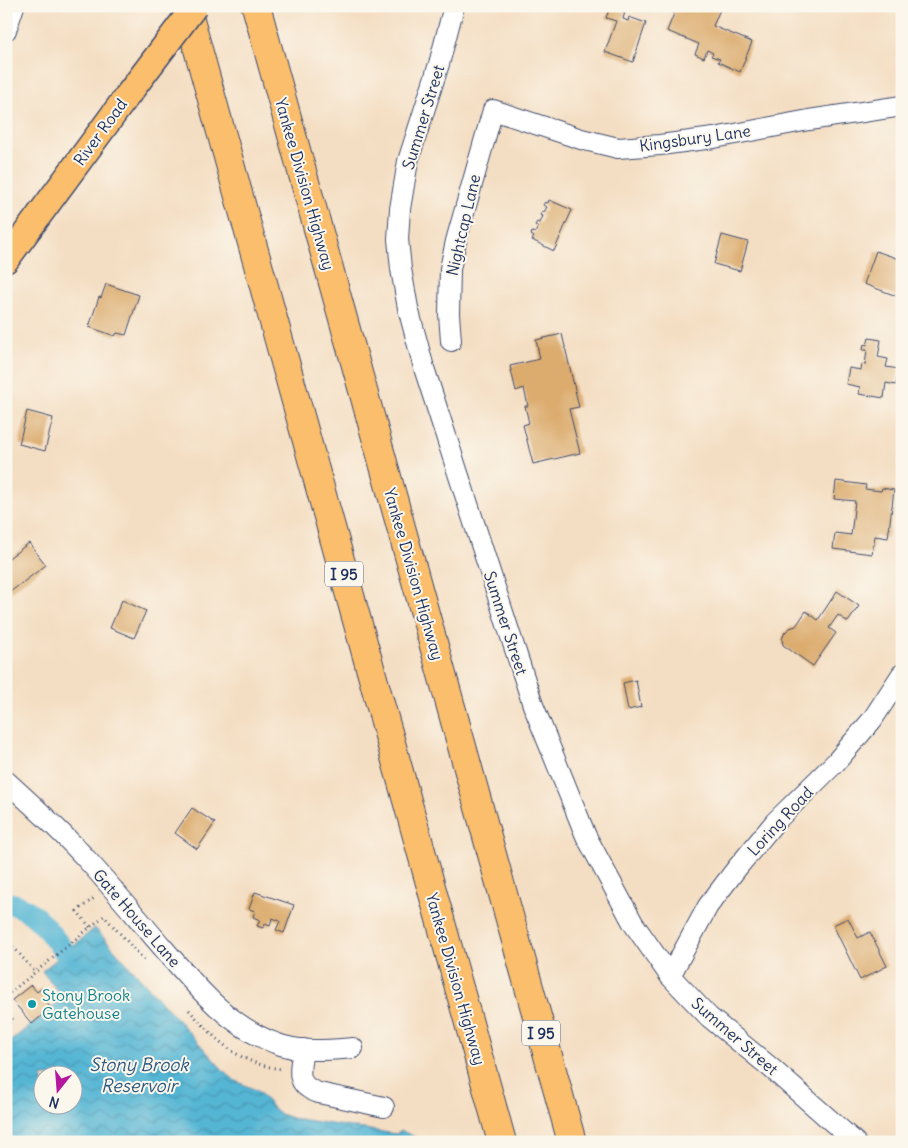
<svg xmlns="http://www.w3.org/2000/svg" width="908" height="1148" font-family="Delius,sans-serif">
  <style>
    .water { fill: url(#water-waves); stroke: #387299; fill-rule: evenodd }
    .lines { fill: none; stroke-linecap: round; stroke-linejoin: round }
    .canal { stroke: #55b6d4; stroke-width: 22 }
    .building { fill: #dcac6e }
    .minor-casing { stroke: #3c496d; stroke-width: 22 }
    .major-casing { stroke: #3c496d; stroke-width: 28 }
    .highway-casing { stroke: #3c496d; stroke-width: 30 }
    .path { stroke: #3c496d; stroke-width: 3; stroke-dasharray: 1 4; stroke-linecap: butt }
    .minor { stroke: #fff; stroke-width: 20 }
    .major { stroke: #fabe6d; stroke-width: 25 }
    .highway { stroke: #fabe6d; stroke-width: 28 }
    .major-bridge-casing { stroke: #3c496d; stroke-width: 28; stroke-linecap: butt }
    .major-bridge { stroke: #fabe6d; stroke-width: 25 }
    .culture-dot { fill: #0f9aa8; stroke: #fbf7ec; stroke-width: 2 }
    .labels { text-anchor: middle; dominant-baseline: central; stroke-width: 4; stroke-linejoin: round; paint-order: stroke }
    .shield { fill: #fbf7ec; stroke: #5e6b89; stroke-width: 1 }
    .shield-label { font-size: 15px; font-weight: bold; fill: #1b2f5e }
    .street-label { font-size: 16px; fill: #1b2f5e; stroke: #fbf7ec }
    .culture-label { font-size: 16px; fill: #0d838f; stroke: #fbf7ec; text-anchor: start }
    .water-label { font-size: 18px; font-style: italic; fill: #2c5881; stroke: #fbf7ec }
  </style>
  <defs>
    <pattern id="water-waves" width="16" height="10" patternUnits="userSpaceOnUse" patternTransform="scale(1.25)"><rect width="16" height="10" fill="#55b6d4"/><path d="M0 5q4-4 8 0t8 0" fill="none" stroke="#4694af"/></pattern>
  </defs>
  <rect width="100%" height="100%" fill="#fbf7ec"/>
  <filter id="ink" filterUnits="userSpaceOnUse"><feTurbulence type="fractalNoise" baseFrequency=".02" numOctaves="2"/><feDisplacementMap in="SourceGraphic" scale="10" xChannelSelector="R" yChannelSelector="G"/><feConvolveMatrix kernelMatrix="1 2 1 2 8 2 1 2 1" color-interpolation-filters="sRGB"/></filter>
  <filter id="wash" filterUnits="userSpaceOnUse"><feTurbulence type="fractalNoise" baseFrequency=".0096" numOctaves="4" result="noise"/><feDisplacementMap in="SourceGraphic" scale="20" xChannelSelector="R" yChannelSelector="G"/><feGaussianBlur stdDeviation="1.12" result="paint"/><feColorMatrix in="noise" values="0 0 0 0 0 0 0 0 0 0 0 0 0 0 0 0 0 1.4 0 .05"/><feComposite in="paint" operator="in"/></filter>
  <g filter="url(#wash)">
    <rect width="100%" height="100%" fill="#f4dec3"/>
    <!-- water -->
    <path class="water" d="M95,928L224,1071L234,1080L258,1091L273,1108L280,1114L292,1118L396,1134L402,1131L415,1137L422,1142H6V1045L63,998L42,971ZM42,1076H72V1106H42Z"/>
    <g class="lines">
      <!-- canal -->
      <path class="canal" d="M6,903C33,905 49,933 65,952"/>
    </g>
    <g id="blocks">
      <!-- building -->
      <g class="building">
        <polygon points="677,6 721,7 713,26 752,42 740,72 718,62 720,59 711,56 713,53 707,50 704,58 695,54 699,44 667,31"/>
        <polygon points="610,7 625,12 623,19 628,21 629,17 646,23 633,62 605,52 616,21 606,18"/>
        <polygon points="549,200 572,210 554,251 532,240 534,237 531,235 532,232 535,233 538,227 535,225 537,222 540,223 543,216 540,215 542,211 544,212 547,207 543,205 545,202 548,203"/>
        <polygon points="722,235 748,242 740,271 714,264"/>
        <polygon points="876,251 902,260 902,298 864,284"/>
        <polygon points="106,284 139,295 126,335 117,333 115,336 89,327 99,297 101,298"/>
        <polygon points="562,334 579,407 569,409 580,453 533,464 523,425 529,423 525,406 528,406 524,388 516,391 510,366 540,359 536,340"/>
        <polygon points="869,338 881,340 878,357 888,359 886,367 899,369 896,385 886,383 884,398 859,394 860,387 846,384 849,368 861,370 862,364 865,365 867,350 863,350 864,344 867,345"/>
        <polygon points="27,411 53,418 45,451 19,444"/>
        <polygon points="836,481 866,485 865,489 881,491 882,488 894,490 888,538 875,536 872,554 833,549 835,533 851,535 855,501 834,499"/>
        <polygon points="29,543 46,565 6,595 6,560"/>
        <polygon points="837,591 859,606 848,622 838,615 829,628 836,633 813,666 783,645 782,639 785,632 790,628 796,626 806,611 818,620"/>
        <polygon points="122,600 146,611 134,638 110,628"/>
        <polygon points="636,680 641,707 628,710 623,683"/>
        <polygon points="192,808 215,823 197,849 175,833"/>
        <polygon points="255,892 294,905 284,933 276,930 280,921 272,918 270,926 265,924 263,928 257,926 260,920 253,917 255,911 249,909"/>
        <polygon points="848,918 858,938 870,932 887,966 860,980 833,925"/>
        <polygon points="31,985 37,992 42,988 49,996 44,1000 51,1008 32,1024 12,1000"/>
      </g>
    </g>
  </g>
  <g filter="url(#ink)">
    <use href="#blocks" fill-opacity="0" stroke="#3c496d" stroke-width="1"/>
    <g class="lines">
      <!-- minor casing -->
      <g class="minor-casing">
        <g id="minor">
          <polyline points="454,6 439,64 408,161 400,209 398,239 401,269 408,308 424,368 533,705 586,836 633,923 670,976 709,1017 770,1067 855,1142"/>
          <polyline points="6,30 14,6"/>
          <polyline points="451,341 449,314 450,269 456,241 493,110 581,139 618,148 660,145 714,138 809,120 902,106"/>
          <path d="M6,781C35,807 64,834 90,863C115,891 139,920 164,949C195,985 228,1026 275,1043C300,1053 327,1050 353,1048"/>
          <polyline points="670,976 708,906 737,868 775,822 836,762 872,720 902,674"/>
          <path d="M303,1049C300,1071 294,1085 319,1093L384,1107"/>
        </g>
      </g>
      <!-- major casing -->
      <g class="major-casing">
        <polyline id="major" points="6,260 127,96"/>
      </g>
      <!-- highway casing -->
      <g class="highway-casing">
        <g id="highway">
          <polyline points="186,6 502,1142"/>
          <polyline points="256,6 572,1142"/>
        </g>
      </g>
      <!-- path -->
      <g class="path">
        <polyline points="90,927 77,911 94,898"/>
        <polyline points="6,948 11,944 34,971"/>
        <polyline points="6,996 104,916 146,962"/>
        <path d="M189,1010C216,1040 238,1064 282,1069"/>
        <polyline points="6,1011 13,1020 6,1026"/>
      </g>
      <!-- minor -->
      <use href="#minor" class="minor"/>
      <!-- major -->
      <use href="#major" class="major"/>
      <!-- highway -->
      <use href="#highway" class="highway"/>
      <!-- major-bridge casing -->
      <g class="major-bridge-casing">
        <polyline id="major-bridge" points="127,96 195,6"/>
      </g>
      <!-- major-bridge -->
      <use href="#major-bridge" class="major-bridge"/>
    </g>
  </g>
  <!-- markers -->
  <circle class="culture-dot" cx="32" cy="1004" r="5"/>
  <g class="labels">
    <!-- shield labels -->
    <g class="shield">
      <rect x="325" y="561.5" width="38" height="25" rx="4"/>
      <rect x="522" y="1020.5" width="38" height="25" rx="4"/>
    </g>
    <g class="shield-label">
      <text x="344" y="574">I 95</text>
      <text x="541" y="1033">I 95</text>
    </g>
    <!-- street labels -->
    <g class="street-label">
      <text transform="translate(423 117) rotate(-73)">Summer Street</text>
      <text transform="translate(100 132) rotate(-54)">River Road</text>
      <text transform="translate(695 138) rotate(-8)">Kingsbury Lane</text>
      <text transform="translate(305 184) rotate(74)">Yankee Division Highway</text>
      <text transform="translate(463 225) rotate(-77)">Nightcap Lane</text>
      <text transform="translate(414 574) rotate(74)">Yankee Division Highway</text>
      <text transform="translate(506 623) rotate(72)">Summer Street</text>
      <text transform="translate(780 821) rotate(-47)">Loring Road</text>
      <text transform="translate(137 918) rotate(49)">Gate House Lane</text>
      <text transform="translate(456 979) rotate(74)">Yankee Division Highway</text>
      <text transform="translate(735 1036) rotate(41)">Summer Street</text>
    </g>
    <!-- culture labels -->
    <g class="culture-label">
      <text x="42" y="995">Stony Brook<tspan x="42" dy="18">Gatehouse</tspan></text>
    </g>
    <!-- water labels -->
    <g class="water-label">
      <text x="139" y="1064">Stony Brook<tspan x="139" dy="21">Reservoir</tspan></text>
    </g>
  </g>
  <!-- margin -->
  <rect width="908" height="1148" fill="none" stroke="#fbf7ec" stroke-width="25"/>
  <!-- north arrow -->
  <g transform="translate(58 1090) rotate(197)"><circle r="24" fill="#fbf7ec" stroke="#a1a7b3"/>
  <path d="M0-4L9 19L0 12L-9 19Z" fill="#b5179e"/>
  <text y="-8" font-size="14" font-weight="bold" text-anchor="middle" fill="#1b2f5e">N</text>
  </g>
</svg>
